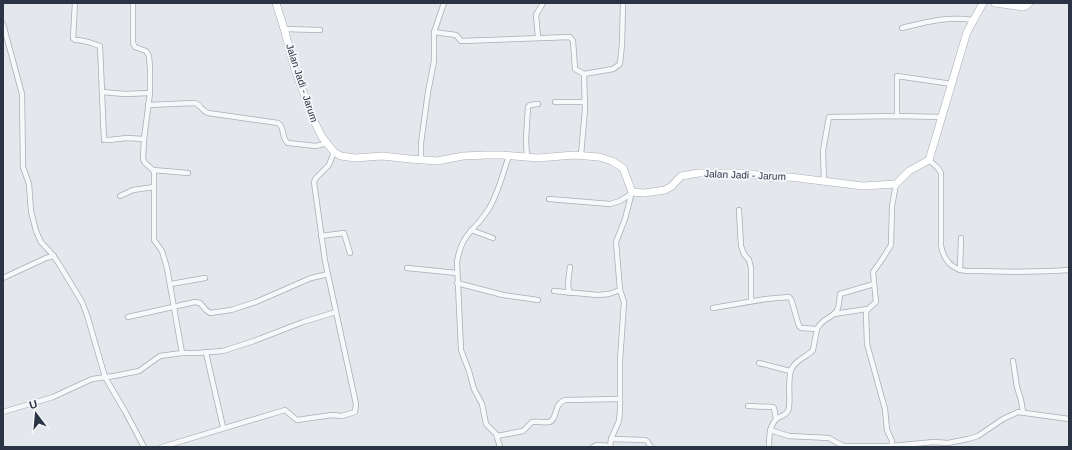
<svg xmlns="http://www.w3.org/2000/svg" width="1072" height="450" font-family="Helvetica,sans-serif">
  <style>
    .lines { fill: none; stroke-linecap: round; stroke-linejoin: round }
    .street-casing { stroke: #a9aeb7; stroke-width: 6 }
    .secondary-casing { stroke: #a9aeb7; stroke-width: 8 }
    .street { stroke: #f7f8fa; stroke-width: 4.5 }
    .secondary { stroke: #fff; stroke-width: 7 }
    .labels { text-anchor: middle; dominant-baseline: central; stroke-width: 4; stroke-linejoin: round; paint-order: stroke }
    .street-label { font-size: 10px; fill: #2b3445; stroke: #f4f6f9 }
  </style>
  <rect width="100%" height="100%" fill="#e4e7ec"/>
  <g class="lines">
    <!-- street casing -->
    <g class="street-casing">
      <g id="street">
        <path d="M75,3L73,38L75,40C85,40 91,43 100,46L104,140H109L127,138L144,139"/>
        <polyline points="3,24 22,94 23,167 29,184 31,211 36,231 41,242 52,254 59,264 82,302 87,315 105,377 126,413 144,447"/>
        <path d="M902,28C927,22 948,16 973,20"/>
        <polyline points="284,29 320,30"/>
        <polyline points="434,32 456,35 461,41 570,37 573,41 575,69 584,74"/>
        <polyline points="538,37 536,15 543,3"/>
        <polyline points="102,92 125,94 150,93"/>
        <polyline points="555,102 585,102"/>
        <path d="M148,105L195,103C201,105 202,111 208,113L278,123C286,128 280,137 288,143L316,146L328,143"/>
        <polyline points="897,116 897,76 952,84"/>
        <polyline points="581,155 585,109 584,74 613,69 620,64 622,44 623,3"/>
        <polyline points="527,158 526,139 528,107 530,105 538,104"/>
        <polyline points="421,160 421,143 428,92 434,61 434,32 444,3"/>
        <path d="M929,160L938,168L941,173V246C943,256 948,265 958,269C964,272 973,271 980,271C1009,272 1039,272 1069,270"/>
        <polyline points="153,170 188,173"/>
        <polyline points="824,182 823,151 829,117 897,116 943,117"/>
        <polyline points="120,196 133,190 154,187"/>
        <polyline points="549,199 610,204 620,201 631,194"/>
        <polyline points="739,210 741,246 744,254 749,260 751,268 751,301"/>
        <polyline points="471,230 493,238"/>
        <polyline points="321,236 344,233 350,253"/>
        <polyline points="407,268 457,273"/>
        <polyline points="960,270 961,238"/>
        <polyline points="3,278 46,258 54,256"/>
        <polyline points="457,283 503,295 538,300"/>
        <polyline points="171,284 205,278"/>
        <polyline points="554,291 598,295 609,294 620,290"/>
        <polyline points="569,293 568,283 570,267"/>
        <path d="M713,308L766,299L789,297L791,299L799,326L801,328L817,329L813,350C807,357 797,359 792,368C786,378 792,404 788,411C786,415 781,416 778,418C769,424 769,438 769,447"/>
        <polyline points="834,314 867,309"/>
        <polyline points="128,317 195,302 200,303 206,310 210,313 231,310 256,302 311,278 328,274"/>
        <path d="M817,329C823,317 832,319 837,310C840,305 839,299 840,294L874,284"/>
        <polyline points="182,353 197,353 223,351 254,341 303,322 336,312"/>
        <polyline points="206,353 223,427"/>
        <polyline points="1013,361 1017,387 1021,400 1023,412"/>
        <polyline points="759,363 790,371"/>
        <polyline points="748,406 773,407 774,408 776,419"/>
        <polyline points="3,412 53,397 92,379 114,376 139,371 160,356 182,353 167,268 162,251 154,240 154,172 153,170 145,163 143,159 144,139 150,93 150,68 149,56 146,51 135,47 133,43 133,3"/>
        <polyline points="770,430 789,436 829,438 843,446 892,446 934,442 948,443 968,439 978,436 1003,419 1018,412 1069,419"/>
        <path d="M497,436L523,431L532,422C538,421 543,423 549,422C558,420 553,404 565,400L620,399"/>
        <polyline points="611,439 645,440 647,441 651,447"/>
        <polyline points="162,447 285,410 297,420 332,415 342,416 355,412 356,404 325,261 314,182 316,178 329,165 334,152"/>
        <path d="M500,447L496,434L486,424L482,404L474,389L469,371L461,350L457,262C462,232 474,232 488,210C498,195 503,172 509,156"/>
        <polyline points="593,447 597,445 610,446"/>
        <polyline points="610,447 611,439 619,421 620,410 620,361 624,302 620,290 616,242 625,219 632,192"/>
        <polyline points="892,447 892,441 887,430 885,409 867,344 866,313 867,310 876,302 873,272 883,258 891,245 892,206 896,184"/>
      </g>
    </g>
    <!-- secondary casing -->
    <g class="secondary-casing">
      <g id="secondary">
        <polyline points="276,3 285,32 295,70 315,123 322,137 334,152 341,156 355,158 382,156 410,159 437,161 463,156 487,155 502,155 538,158 574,155 599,157 612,161 623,168 632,192 644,193 665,190 672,186 681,176 699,173 746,173 773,178 790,177 863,186 896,184 909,171 929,160 967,32 983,3"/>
        <polyline points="995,3 1023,7 1026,6 1029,3"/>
      </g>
    </g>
    <!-- street -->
    <use href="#street" class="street"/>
    <!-- secondary -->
    <use href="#secondary" class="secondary"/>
  </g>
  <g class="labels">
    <!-- street labels -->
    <g class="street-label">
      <text transform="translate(302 83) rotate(72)">Jalan Jadi - Jarum</text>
      <text transform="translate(745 175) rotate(2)">Jalan Jadi - Jarum</text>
    </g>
  </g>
  <!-- border -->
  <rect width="1072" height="450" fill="none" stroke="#2b3445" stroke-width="8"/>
  <!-- north arrow -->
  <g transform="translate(36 414) rotate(344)" stroke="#f4f6f9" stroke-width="3" paint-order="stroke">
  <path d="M0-3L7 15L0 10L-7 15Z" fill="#2b3445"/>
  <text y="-6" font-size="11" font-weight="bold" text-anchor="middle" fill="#2b3445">U</text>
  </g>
</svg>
